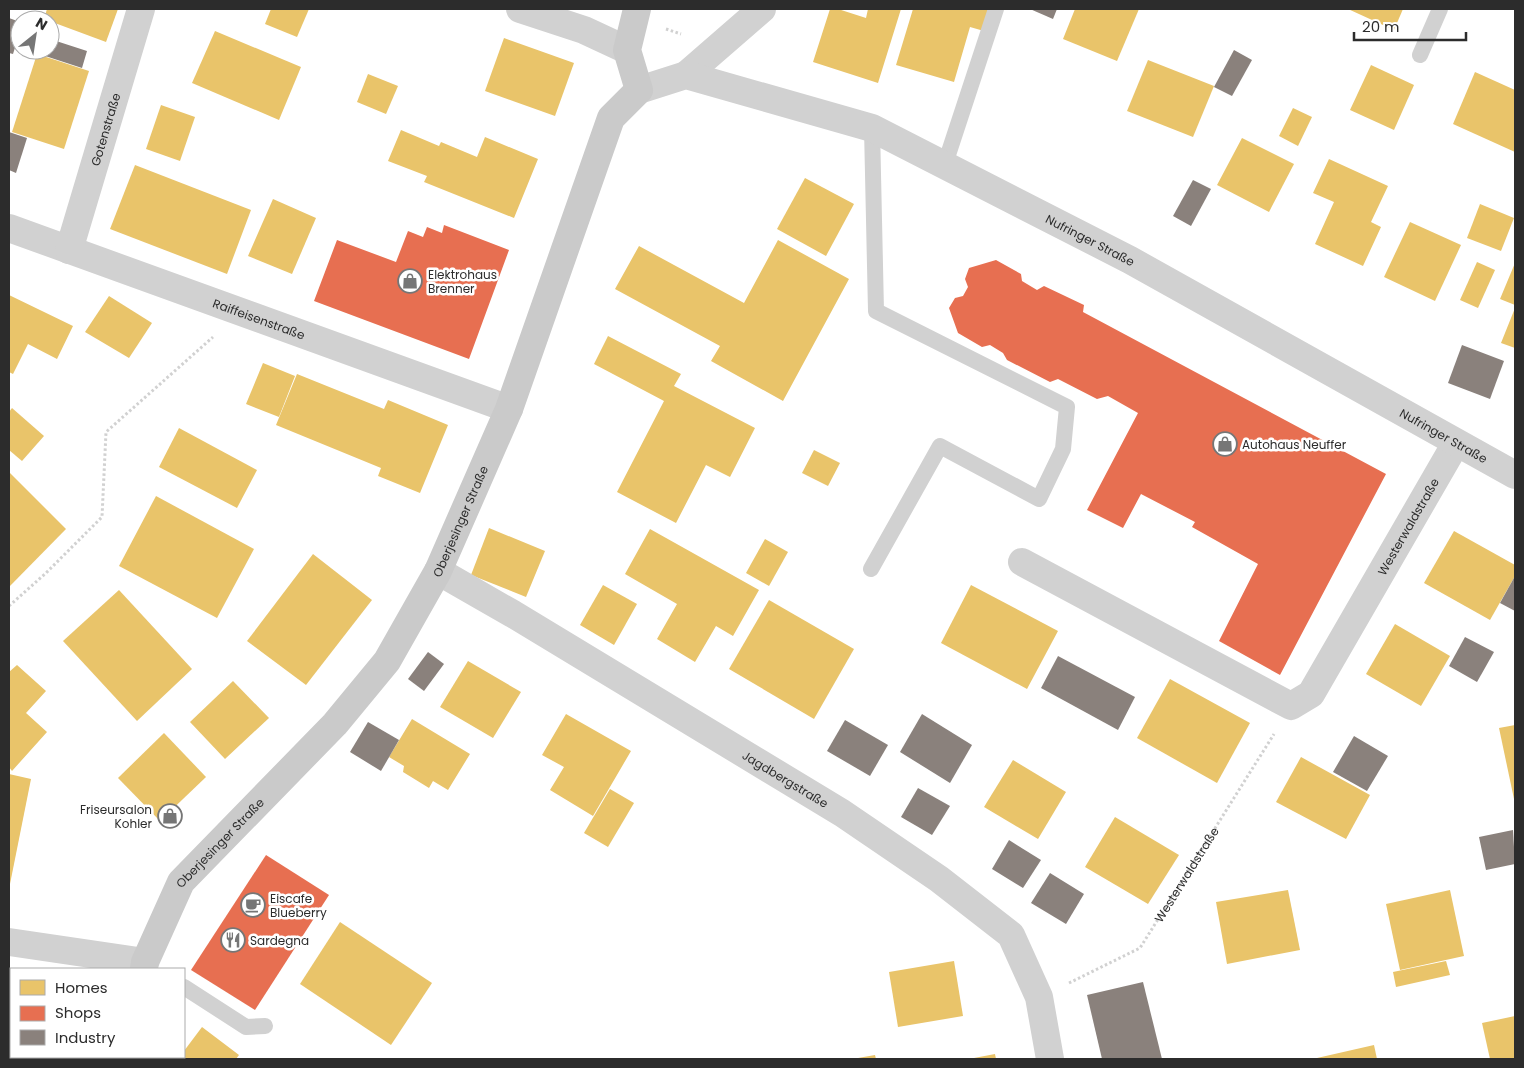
<svg xmlns="http://www.w3.org/2000/svg" width="1524" height="1068" font-family="Poppins,sans-serif">
  <style>
    .homes { fill: #e9c46a }
    .shops { fill: #e76f51 }
    .industry { fill: #8a817c }
    .lines { fill: none; stroke-linecap: round; stroke-linejoin: round }
    .path { stroke: #d1d1d1; stroke-width: 3; stroke-dasharray: 2.5 2.5; stroke-linecap: butt }
    .service { stroke: #d1d1d1; stroke-width: 16 }
    .minor { stroke: #d1d1d1; stroke-width: 28 }
    .tertiary { stroke: #d1d1d1; stroke-width: 28 }
    .secondary { stroke: #cacaca; stroke-width: 28 }
    .labels { text-anchor: middle; dominant-baseline: central; stroke-width: 5; stroke-linejoin: round; paint-order: stroke }
    .street-label { font-size: 12px; fill: #2c2c2c; stroke: #fff }
    .poi-label { font-size: 12px; fill: #2c2c2c; stroke: #fff; text-anchor: start }
  </style>
  <rect width="100%" height="100%" fill="#fff"/>
  <!-- homes -->
  <g class="homes">
    <polygon points="47,9 118,9 106,42 44,19"/>
    <polygon points="271,9 309,9 297,37 265,24"/>
    <polygon points="830,9 838,9 866,18 868,9 901,9 878,83 813,62"/>
    <polygon points="913,9 990,9 984,31 970,27 954,82 896,65"/>
    <polygon points="1075,9 1139,9 1117,61 1063,39"/>
    <polygon points="1348,9 1403,9 1394,30"/>
    <polygon points="215,31 301,67 279,120 192,83"/>
    <polygon points="504,38 574,63 555,116 485,91"/>
    <polygon points="37,54 89,71 64,149 12,132"/>
    <polygon points="1148,60 1214,86 1193,137 1127,111"/>
    <polygon points="1371,65 1414,85 1394,130 1350,110"/>
    <polygon points="1475,72 1515,90 1515,152 1453,124"/>
    <polygon points="368,74 398,86 386,114 357,102"/>
    <polygon points="161,105 195,117 180,161 146,149"/>
    <polygon points="1293,108 1312,117 1298,146 1279,136"/>
    <polygon points="401,130 439,146 441,142 477,157 485,137 538,159 514,218 424,182 427,176 388,161"/>
    <polygon points="1242,138 1294,164 1269,212 1217,185"/>
    <polygon points="1329,159 1388,186 1371,222 1381,227 1363,266 1315,244 1334,202 1313,193"/>
    <polygon points="135,165 251,210 227,274 110,229"/>
    <polygon points="805,178 854,204 826,256 777,229"/>
    <polygon points="273,199 316,218 292,274 248,256"/>
    <polygon points="1480,204 1514,218 1501,251 1467,238"/>
    <polygon points="1410,222 1461,245 1435,301 1384,277"/>
    <polygon points="778,240 849,279 783,401 711,361 720,346 615,289 639,246 744,303"/>
    <polygon points="1477,262 1495,270 1478,308 1460,300"/>
    <polygon points="1515,263 1515,305 1500,299"/>
    <polygon points="9,295 73,326 57,359 28,344 13,374 9,372"/>
    <polygon points="109,296 152,323 129,358 85,332"/>
    <polygon points="1515,308 1515,348 1501,343"/>
    <polygon points="608,336 681,374 674,386 755,428 730,477 706,465 676,523 617,492 664,401 594,364"/>
    <polygon points="263,363 295,376 279,417 246,404"/>
    <polygon points="297,374 384,409 388,400 448,425 420,493 378,476 381,468 276,425"/>
    <polygon points="12,408 44,436 22,461 9,450 9,412"/>
    <polygon points="179,428 257,470 237,508 159,467"/>
    <polygon points="814,450 840,463 828,486 802,473"/>
    <polygon points="9,472 66,529 9,587"/>
    <polygon points="156,496 254,549 217,618 119,566"/>
    <polygon points="489,528 545,551 526,597 471,575"/>
    <polygon points="650,529 759,590 733,636 716,626 695,662 657,639 677,604 625,574"/>
    <polygon points="1454,531 1515,565 1515,576 1490,620 1424,583"/>
    <polygon points="765,539 788,552 769,586 746,573"/>
    <polygon points="313,554 372,600 306,685 247,641"/>
    <polygon points="603,585 637,604 614,645 580,625"/>
    <polygon points="971,585 1058,631 1027,689 941,643"/>
    <polygon points="119,590 192,669 137,721 63,641"/>
    <polygon points="769,600 854,649 814,719 729,669"/>
    <polygon points="1395,624 1450,656 1421,706 1366,674"/>
    <polygon points="468,661 521,692 493,738 440,707"/>
    <polygon points="17,665 46,691 26,713 47,732 12,771 9,767 9,672"/>
    <polygon points="1170,679 1250,723 1217,783 1137,738"/>
    <polygon points="233,681 269,718 225,759 190,722"/>
    <polygon points="566,714 631,751 593,816 550,790 564,767 542,755"/>
    <polygon points="412,719 470,754 448,790 433,781 429,788 403,772 404,766 389,757"/>
    <polygon points="1515,725 1515,799 1514,799 1499,728"/>
    <polygon points="164,733 206,777 160,821 118,778"/>
    <polygon points="1301,757 1370,795 1346,839 1276,802"/>
    <polygon points="1013,760 1066,792 1038,839 984,807"/>
    <polygon points="9,774 31,779 10,884 9,884"/>
    <polygon points="610,789 634,803 608,847 584,833"/>
    <polygon points="1115,817 1179,855 1148,904 1085,867"/>
    <polygon points="1288,890 1300,950 1227,964 1216,902"/>
    <polygon points="1450,890 1464,956 1400,970 1386,904"/>
    <polygon points="340,922 432,983 391,1045 300,984"/>
    <polygon points="954,961 963,1016 898,1027 889,972"/>
    <polygon points="1446,961 1450,975 1396,987 1393,972"/>
    <polygon points="1515,1016 1515,1059 1490,1059 1482,1023"/>
    <polygon points="202,1027 239,1055 236,1059 178,1059 184,1057 184,1051"/>
    <polygon points="1374,1045 1377,1059 1318,1059 1317,1058"/>
    <polygon points="995,1054 996,1059 974,1059 974,1058"/>
    <polygon points="875,1055 876,1059 858,1059 858,1058"/>
    <polygon points="14,1057 69,1057 69,1059 13,1059"/>
  </g>
  <!-- shops -->
  <g class="shops">
    <polygon points="444,225 509,250 469,359 314,301 337,240 396,262 408,231 423,237 427,227 442,233"/>
    <polygon points="996,260 1021,274 1022,281 1037,290 1044,286 1084,305 1083,312 1386,474 1280,675 1219,641 1258,564 1192,527 1195,522 1141,494 1123,528 1087,510 1138,413 1108,396 1097,399 1058,379 1050,382 1007,360 1003,353 990,345 982,347 958,333 949,308 955,298 963,296 968,287 965,279 969,268"/>
    <polygon points="266,855 329,895 255,1010 191,970"/>
  </g>
  <!-- industry -->
  <g class="industry">
    <polygon points="1030,9 1057,9 1053,19"/>
    <polygon points="9,18 20,22 20,32 13,54 9,53"/>
    <polygon points="50,39 87,51 82,68 33,52 50,50"/>
    <polygon points="1234,50 1252,60 1232,96 1214,87"/>
    <polygon points="9,132 27,138 16,173 9,170"/>
    <polygon points="1193,180 1211,189 1191,226 1173,216"/>
    <polygon points="1462,345 1504,361 1490,399 1448,383"/>
    <polygon points="1515,576 1515,611 1500,603"/>
    <polygon points="1465,637 1494,652 1477,682 1449,666"/>
    <polygon points="428,652 444,664 424,691 408,679"/>
    <polygon points="1058,656 1135,697 1118,730 1041,688"/>
    <polygon points="922,714 972,745 950,783 900,752"/>
    <polygon points="845,720 888,745 870,776 827,751"/>
    <polygon points="368,722 399,740 381,771 350,752"/>
    <polygon points="1354,736 1388,756 1367,791 1333,772"/>
    <polygon points="918,788 950,806 932,835 901,817"/>
    <polygon points="1513,830 1515,864 1486,870 1479,837"/>
    <polygon points="1009,840 1041,860 1023,888 992,869"/>
    <polygon points="1050,873 1084,894 1066,924 1031,903"/>
    <polygon points="1143,982 1162,1059 1102,1059 1087,995"/>
  </g>
  <g class="lines">
    <!-- path -->
    <g class="path">
      <polyline points="666,29 681,34"/>
      <polyline points="9,606 46,573 102,517 106,432 213,337"/>
      <path id="s1" d="M1069,983L1140,948L1274,734"/>
    </g>
    <!-- service -->
    <g class="service">
      <polyline points="1420,55 1440,9"/>
      <polyline points="945,164 996,9"/>
      <polyline points="871,569 940,446 1039,499 1063,449 1067,407 876,311 872,128"/>
      <polyline points="184,987 246,1027 265,1026"/>
    </g>
    <!-- minor -->
    <g class="minor">
      <polyline points="520,9 584,30 627,50"/>
      <polyline points="686,75 762,9"/>
      <path id="s2" d="M9,228L509,409"/>
      <path id="s3" d="M69,250L141,9"/>
      <path id="s4" d="M1022,562L1291,706L1311,694L1456,443"/>
      <path id="s5" d="M438,571L513,614L842,813L939,879L1011,935L1039,997L1050,1059"/>
      <polyline points="9,942 145,962"/>
    </g>
    <!-- tertiary -->
    <path class="tertiary" id="s6" d="M639,90L686,75L872,128L1130,260L1515,475"/>
    <!-- secondary -->
    <g class="secondary">
      <path id="s7" d="M144,969L145,962L181,882L335,724L387,661L438,571L509,409L611,118L639,90L627,50L637,9"/>
      <polyline points="130,1059 130,1057"/>
    </g>
  </g>
  <!-- icons -->
  <defs>
    <g id="shop-ring" transform="scale(1.25)"><circle r="9.5" fill="#fff" stroke="#767676" stroke-width="1.5"/><path d="M-5-2.5h2.3a2.7 3.5 0 0 1 5.4 0H5L5.5 6h-11ZM-1.5-2.5h3a1.5 2.3 0 0 0-3 0Z" fill="#767676"/></g>
    <g id="cafe-ring" transform="scale(1.25)"><circle r="9.5" fill="#fff" stroke="#767676" stroke-width="1.5"/><path d="M-5.5-4.5H6V0H3Q3 3.5 0 3.5H-2.5Q-5.5 3.5-5.5 0ZM3-3.2v2h1.7v-2ZM-6 4.5H4V6H-6Z" fill="#767676"/></g>
    <g id="restaurant-ring" transform="scale(1.25)"><circle r="9.5" fill="#fff" stroke="#767676" stroke-width="1.5"/><path d="M-5-6h1v4h1v-4h1v4h1v-4h1v5L-1.5 .5V6h-2V.5L-5-1ZM5-6V6H3V1.5H1.5Q1.5-4 5-6Z" fill="#767676"/></g>
  </defs>
  <g fill-rule="evenodd">
    <use href="#shop-ring" x="410" y="281"/>
    <use href="#shop-ring" x="1225" y="444"/>
    <use href="#shop-ring" x="170" y="816"/>
    <use href="#cafe-ring" x="253" y="905"/>
    <use href="#restaurant-ring" x="233" y="940"/>
  </g>
  <g class="labels">
    <!-- street labels -->
    <g class="street-label">
      <text stroke="none"><textPath href="#s3" startOffset="126">Gotenstraße</textPath></text>
      <text stroke="none"><textPath href="#s6" startOffset="488">Nufringer Straße</textPath></text>
      <text stroke="none"><textPath href="#s2" startOffset="266">Raiffeisenstraße</textPath></text>
      <text stroke="none"><textPath href="#s6" startOffset="892">Nufringer Straße</textPath></text>
      <text stroke="none"><textPath href="#s7" startOffset="555">Oberjesinger Straße</textPath></text>
      <text stroke="none"><textPath href="#s4" startOffset="522">Westerwaldstraße</textPath></text>
      <text stroke="none"><textPath href="#s5" startOffset="405">Jagdbergstraße</textPath></text>
      <text stroke="none"><textPath href="#s7" startOffset="150">Oberjesinger Straße</textPath></text>
      <text stroke="none"><textPath href="#s1" startOffset="166">Westerwaldstraße</textPath></text>
    </g>
    <!-- poi labels -->
    <g class="poi-label">
      <text x="428" y="274">Elektrohaus<tspan x="428" dy="14">Brenner</tspan></text>
      <text x="1242" y="444">Autohaus Neuffer</text>
      <text x="152" y="809" text-anchor="end">Friseursalon<tspan x="152" dy="14">Kohler</tspan></text>
      <text x="270" y="898">Eiscafe<tspan x="270" dy="14">Blueberry</tspan></text>
      <text x="250" y="940">Sardegna</text>
    </g>
  </g>
  <!-- border -->
  <rect width="1524" height="1068" fill="none" stroke="#2c2c2c" stroke-width="20"/>
  <!-- legend -->
  <rect x="10" y="968" width="175" height="90" fill="#ffffff" stroke="#ababab"/>
  <rect x="20" y="980" width="25" height="15" fill="#e9c46a" stroke="#ababab"/>
  <text x="55" y="993" font-size="15" fill="#2c2c2c">Homes</text>
  <rect x="20" y="1006" width="25" height="15" fill="#e76f51" stroke="#ababab"/>
  <text x="55" y="1018" font-size="15" fill="#2c2c2c">Shops</text>
  <rect x="20" y="1030" width="25" height="15" fill="#8a817c" stroke="#ababab"/>
  <text x="55" y="1043" font-size="15" fill="#2c2c2c">Industry</text>
  <!-- north arrow -->
  <g transform="translate(35 35) rotate(30)"><circle r="24" fill="#ffffff" stroke="#ababab"/>
  <path d="M0-4L9 19L0 12L-9 19Z" fill="#767676"/>
  <text y="-8" font-size="14" font-weight="bold" text-anchor="middle" fill="#2c2c2c">N</text>
  </g>
  <!-- scale -->
  <path d="M1354 32v8h112v-8" fill="none" stroke="#2c2c2c" stroke-width="2.5"/>
  <text x="1362" y="32" font-size="15" fill="#2c2c2c" stroke="#ffffff" stroke-width="4" paint-order="stroke">20 m</text>
</svg>
